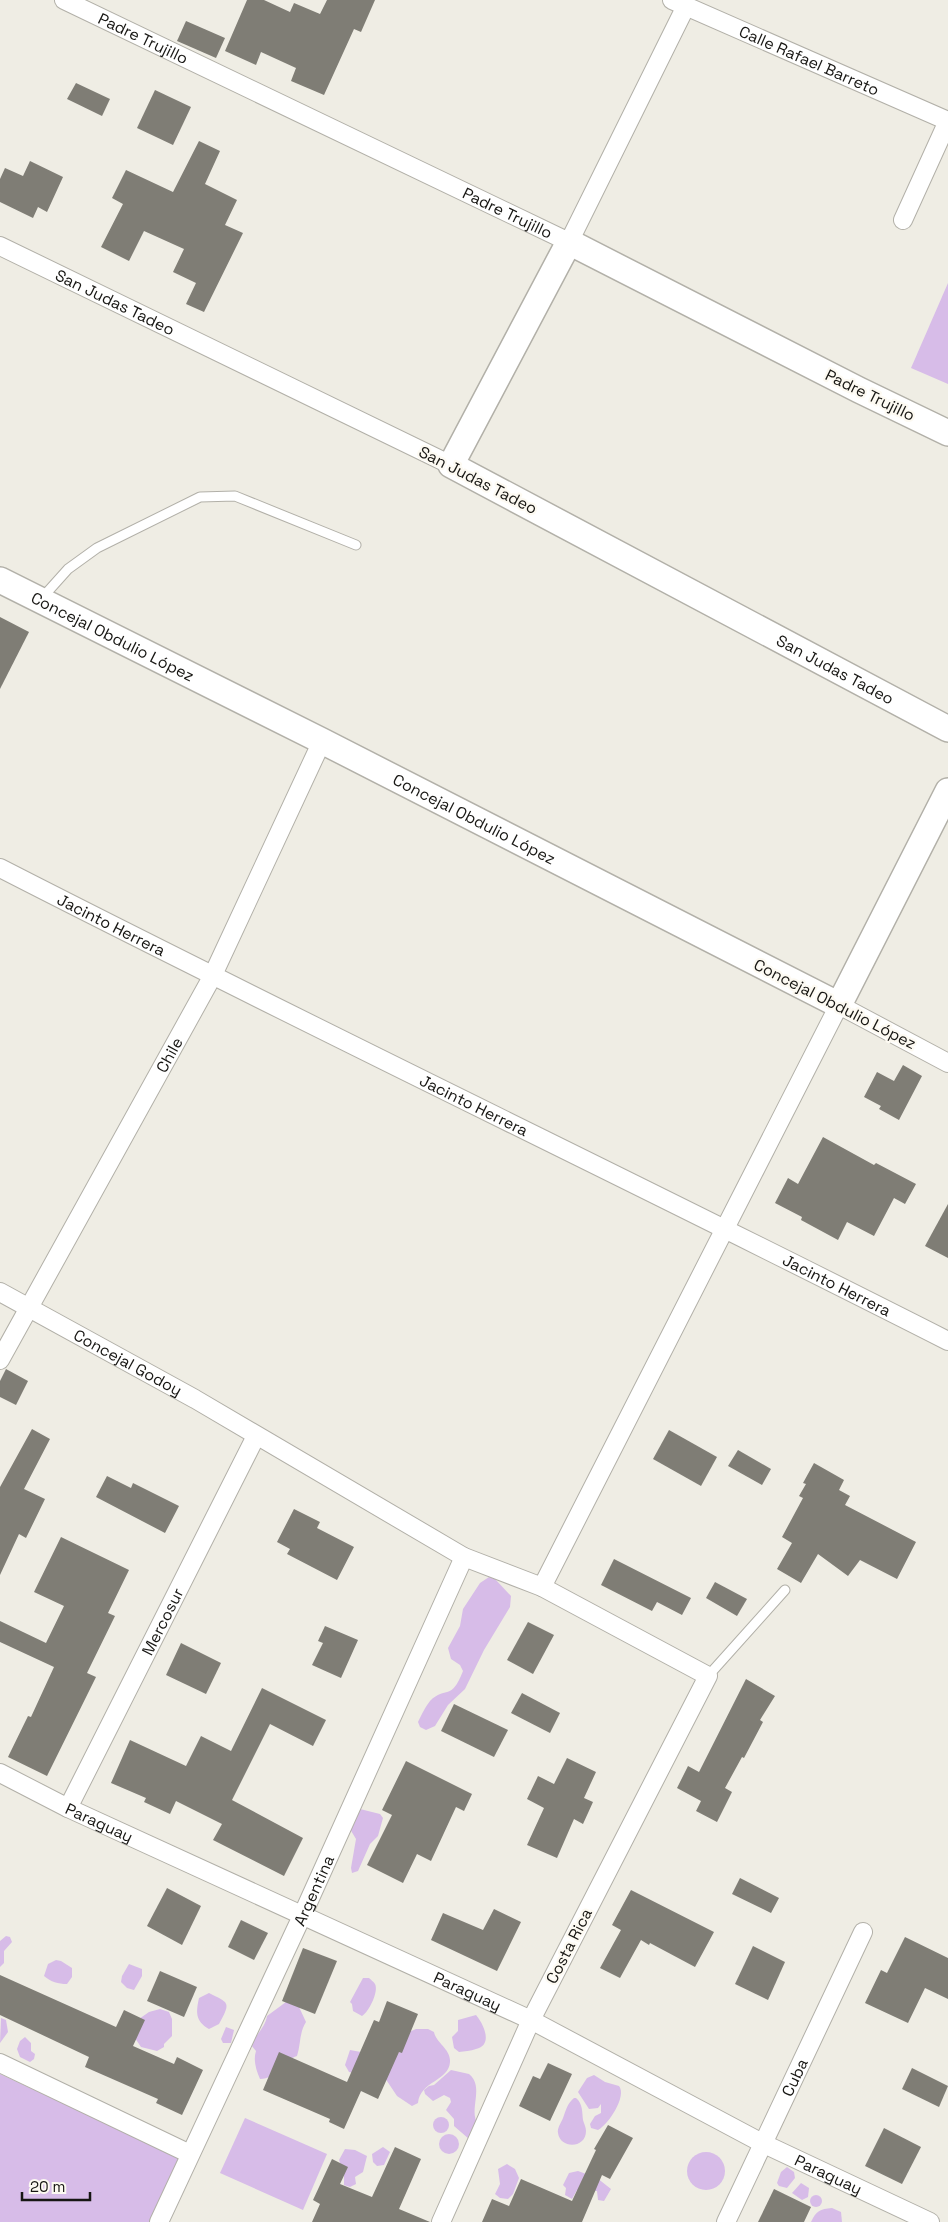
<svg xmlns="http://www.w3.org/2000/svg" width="948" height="2222" font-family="'Space Grotesk',sans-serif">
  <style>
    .green { fill: #d7bce8 }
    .building { fill: #7f7d75 }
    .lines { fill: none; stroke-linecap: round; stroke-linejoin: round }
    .lane-casing { stroke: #b2b0a8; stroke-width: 11 }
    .street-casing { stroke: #b2b0a8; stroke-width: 20 }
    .secondary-casing { stroke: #b2b0a8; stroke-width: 28 }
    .lane { stroke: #fff; stroke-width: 9 }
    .street { stroke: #fff; stroke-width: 18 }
    .secondary { stroke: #fff; stroke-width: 25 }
    .labels { text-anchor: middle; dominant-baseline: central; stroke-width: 4.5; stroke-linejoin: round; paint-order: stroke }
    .street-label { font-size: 16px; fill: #171613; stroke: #fdfaf2 }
  </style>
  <rect width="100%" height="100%" fill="#efede4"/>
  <!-- green -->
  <g class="green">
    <polygon points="948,283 948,384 911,368"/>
    <path d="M489,1577L495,1579L511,1596L510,1607L484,1650L465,1689L448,1705L435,1726L426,1730L420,1727L418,1722C421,1716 425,1707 430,1701C446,1685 451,1702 463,1671L460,1665L451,1659L448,1648L460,1626L463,1609L480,1583Z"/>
    <polygon points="352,1807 380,1814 383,1818 378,1836 370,1844 358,1871 352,1873 351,1868 356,1839 350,1829"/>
    <polygon points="6,1936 10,1937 12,1942 4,1951 4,1963 0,1967 0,1941"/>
    <path d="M56,1960L61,1961L72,1968V1977L67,1984C58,1984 51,1982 44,1976L48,1964Z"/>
    <polygon points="129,1964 142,1969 142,1976 134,1990 127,1988 121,1982 122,1976"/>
    <path d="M363,1978H369C370,1979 374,1982 375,1984C379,1991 369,2012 362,2016L353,2011L352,2004L350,2002Z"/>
    <path d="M209,1993C228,2003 232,2001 219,2024L209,2029C195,2021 196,2012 199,1998Z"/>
    <path d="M286,2002L299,2007L306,2022C299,2033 301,2044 297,2056C282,2060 277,2079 260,2079C256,2070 253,2060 256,2051L251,2045C256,2034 265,2028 267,2016Z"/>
    <polygon points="160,2009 169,2012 172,2019 172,2036 164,2044 164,2047 157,2051 141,2047 135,2038 139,2019 149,2012"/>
    <path d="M476,2015C483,2023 494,2045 476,2049C471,2051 464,2051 459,2052L454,2048L452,2037L458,2031V2020Z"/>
    <polygon points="1,2018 6,2020 8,2032 0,2043"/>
    <polygon points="226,2027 234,2030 231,2043 223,2043 221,2039"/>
    <path d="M416,2029H428L434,2032C436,2043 451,2049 450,2062C449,2081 420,2081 418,2103L412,2106L397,2096L385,2078L409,2032Z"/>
    <polygon points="25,2037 31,2043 31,2051 35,2054 34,2059 30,2062 20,2057 17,2049 20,2041"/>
    <polygon points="350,2050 361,2052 353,2073 349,2072 345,2065"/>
    <path d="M451,2070L469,2074C485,2087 468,2110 478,2124L469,2139L454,2126V2119L446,2110L451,2102L450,2098L444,2095L433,2101L425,2094L424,2090L429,2086L434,2085Z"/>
    <polygon points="0,2074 180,2157 151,2222 0,2222"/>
    <path d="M594,2075L605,2082L619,2086C627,2096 609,2124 598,2130L591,2128L590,2124L595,2116L601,2113V2104L598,2108L589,2109L578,2092L587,2078Z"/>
    <path d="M574,2098H576C583,2104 582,2112 583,2120C584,2124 586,2127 586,2131C586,2149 560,2149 558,2133C557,2128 561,2123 563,2118C566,2110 567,2104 574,2098Z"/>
    <circle cx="441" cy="2125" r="8"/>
    <polygon points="245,2118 327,2154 303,2210 220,2173"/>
    <circle cx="449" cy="2144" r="10"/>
    <polygon points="383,2147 390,2152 384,2165 377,2166 373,2162 372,2154"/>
    <polygon points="345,2149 355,2150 367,2156 363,2172 355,2177 356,2184 350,2187 344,2185 344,2173 339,2160"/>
    <circle cx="706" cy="2171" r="19"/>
    <polygon points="507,2164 515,2169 519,2178 513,2194 508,2199 500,2198 495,2194 500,2184 498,2169"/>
    <polygon points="787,2167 794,2172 795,2178 787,2188 779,2186 777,2183 781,2172"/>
    <polygon points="578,2171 597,2178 611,2189 604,2201 598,2200 597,2191 577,2190 572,2199 565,2195 566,2188 563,2185 569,2173"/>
    <polygon points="801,2183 809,2188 808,2197 802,2200 792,2193"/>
    <circle cx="816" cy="2201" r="6"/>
    <path d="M832,2208L841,2212L842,2222H811C816,2211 820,2209 832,2208Z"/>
  </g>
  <!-- building -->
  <g class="building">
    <polygon points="247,0 264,0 290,12 294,3 320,14 327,0 375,0 361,32 354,29 324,95 291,81 296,68 261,52 256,65 225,51"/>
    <polygon points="186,21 225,38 216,58 177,41"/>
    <polygon points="76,83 110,99 102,116 67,99"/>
    <polygon points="155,90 191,107 173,145 137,128"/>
    <polygon points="199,141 220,151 205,184 237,200 225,225 243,233 204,312 186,304 196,283 173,272 184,249 144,231 129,261 101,247 123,204 112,198 126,170 173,192"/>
    <polygon points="30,161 63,177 47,212 38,207 33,218 0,202 0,179 5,168 23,176"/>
    <polygon points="0,617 29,632 0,689"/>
    <polygon points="903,1065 922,1076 899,1120 879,1109 881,1106 864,1097 877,1072 894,1081"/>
    <polygon points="823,1137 874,1165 876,1163 916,1184 905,1204 894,1198 874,1236 847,1222 838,1240 801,1220 802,1217 775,1203 788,1178 798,1184"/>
    <polygon points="948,1204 948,1258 925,1246"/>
    <polygon points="6,1369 28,1381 16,1405 0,1397 0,1381"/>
    <polygon points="32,1429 50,1439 24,1489 45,1499 26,1538 19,1534 0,1575 0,1487"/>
    <polygon points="669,1430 717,1457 701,1486 653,1459"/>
    <polygon points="738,1450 771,1469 762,1485 728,1466"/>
    <polygon points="814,1463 844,1480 839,1490 850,1496 845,1505 916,1542 897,1579 860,1560 848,1576 818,1554 801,1583 777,1569 792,1543 782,1537 803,1498 799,1496 806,1484 803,1483"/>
    <polygon points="107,1476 131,1488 133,1483 179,1506 165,1533 96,1497"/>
    <polygon points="294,1509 320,1522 317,1528 354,1547 337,1580 287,1554 290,1549 277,1542"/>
    <polygon points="61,1537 129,1570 108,1613 115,1616 87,1673 96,1677 47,1776 8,1757 28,1716 31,1717 54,1667 0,1642 0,1621 46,1643 64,1606 34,1592"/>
    <polygon points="614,1559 691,1598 682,1615 657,1602 652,1611 601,1585"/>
    <polygon points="715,1582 747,1599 737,1616 706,1598"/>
    <polygon points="528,1622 554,1635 533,1674 507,1660"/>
    <polygon points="325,1626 358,1640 341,1678 312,1665 323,1643 318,1641"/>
    <polygon points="181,1643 221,1663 206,1694 166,1675"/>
    <polygon points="746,1679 775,1696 760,1720 763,1722 744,1758 742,1757 725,1788 732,1792 717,1822 696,1811 701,1801 677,1788 688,1766 699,1772"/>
    <polygon points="262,1688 326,1720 313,1746 270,1724 232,1800 303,1838 284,1876 213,1840 222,1824 176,1801 170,1814 144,1802 146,1798 111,1783 130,1740 186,1766 201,1736 231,1751"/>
    <polygon points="522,1693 560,1713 550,1733 511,1713"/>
    <polygon points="454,1704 508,1730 494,1757 441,1731"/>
    <polygon points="567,1758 596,1772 584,1798 593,1802 583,1824 574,1819 557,1858 527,1845 544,1808 527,1799 538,1776 554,1784"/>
    <polygon points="406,1761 472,1794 464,1811 456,1807 431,1861 417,1854 403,1883 367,1865 392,1815 382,1810"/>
    <polygon points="740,1878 779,1898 771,1913 732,1894"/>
    <polygon points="167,1888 201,1906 182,1945 147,1926"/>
    <polygon points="631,1890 714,1932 695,1967 650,1943 649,1945 641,1940 620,1978 600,1968 621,1930 612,1925"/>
    <polygon points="494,1909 521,1922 497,1971 431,1940 443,1913 483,1930"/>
    <polygon points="241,1920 268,1933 254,1960 228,1947"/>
    <polygon points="905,1937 948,1958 948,1999 925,1988 908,2023 865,2003 881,1970 887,1973"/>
    <polygon points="753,1946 785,1962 768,2000 735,1984"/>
    <polygon points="303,1948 337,1961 315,2014 282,2001"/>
    <polygon points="160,1971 197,1987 184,2017 147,2001"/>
    <polygon points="0,1975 116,2027 124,2010 145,2020 133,2046 174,2064 177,2057 203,2070 182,2115 156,2103 158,2099 85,2067 89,2057 0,2015"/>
    <polygon points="387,2001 418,2014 402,2053 399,2052 378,2099 361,2091 344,2129 329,2122 330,2119 263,2090 279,2052 347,2082 374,2020 379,2022"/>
    <polygon points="548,2063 572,2074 550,2121 519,2106 533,2076 540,2079"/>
    <polygon points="912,2068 948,2086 939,2107 902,2089"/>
    <polygon points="608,2125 633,2138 610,2179 602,2175 582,2222 482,2222 492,2199 509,2206 521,2179 572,2201 596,2150 594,2149"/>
    <polygon points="884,2128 921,2147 902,2184 865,2166"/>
    <polygon points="395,2147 421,2159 399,2209 430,2222 312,2222 320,2204 313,2200 332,2159 348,2167 340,2184 372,2197"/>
    <polygon points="774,2189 811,2207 804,2222 758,2222"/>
  </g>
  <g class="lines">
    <!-- lane casing -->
    <g class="lane-casing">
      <g id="lane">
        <polyline points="42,598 68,569 97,548 200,497 235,496 356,545"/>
        <polyline points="708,1676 785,1590"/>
      </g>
    </g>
    <!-- street casing -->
    <g class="street-casing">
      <g id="street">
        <path id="s1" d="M64,0L569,242L686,6"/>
        <path id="s2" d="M672,0L948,121"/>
        <polyline points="903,220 948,121"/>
        <path id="s3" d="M0,246L451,465"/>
        <path id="s4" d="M0,868C314,1029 633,1181 948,1341"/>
        <path id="s5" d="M0,1292L195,1399L464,1557L542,1587L708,1676L531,2020L441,2222"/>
        <path id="s6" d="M0,1360L212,977L322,741"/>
        <polyline points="542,1587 839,1005 948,1063"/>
        <path id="s7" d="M0,1773L68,1808L531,2020L762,2143L930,2222"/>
        <path id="s8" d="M68,1808L256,1436"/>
        <polyline points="0,2063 190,2154"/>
        <path id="s9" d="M159,2222L302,1916L464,1557"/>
        <path id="s10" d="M726,2222L863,1932"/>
      </g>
    </g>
    <!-- secondary casing -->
    <g class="secondary-casing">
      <g id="secondary">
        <path id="s11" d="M948,433L859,390L569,242L451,465L948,729"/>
        <path id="s12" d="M0,580L322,741L839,1005L948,791"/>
      </g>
    </g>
    <!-- lane -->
    <use href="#lane" class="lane"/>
    <!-- street -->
    <use href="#street" class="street"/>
    <!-- secondary -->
    <use href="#secondary" class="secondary"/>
  </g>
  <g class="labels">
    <!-- street labels -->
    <g class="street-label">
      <text stroke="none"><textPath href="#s1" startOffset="88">Padre Trujillo</textPath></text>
      <text stroke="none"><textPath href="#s2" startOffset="150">Calle Rafael Barreto</textPath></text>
      <text stroke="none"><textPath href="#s1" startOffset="492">Padre Trujillo</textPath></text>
      <text stroke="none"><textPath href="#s3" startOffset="128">San Judas Tadeo</textPath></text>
      <text transform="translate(870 395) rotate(26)">Padre Trujillo</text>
      <text transform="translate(478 480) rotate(27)">San Judas Tadeo</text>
      <text stroke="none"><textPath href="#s12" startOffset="126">Concejal Obdulio López</textPath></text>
      <text stroke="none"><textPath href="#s11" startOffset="1112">San Judas Tadeo</textPath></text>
      <text stroke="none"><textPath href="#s12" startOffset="531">Concejal Obdulio López</textPath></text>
      <text stroke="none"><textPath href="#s4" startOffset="125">Jacinto Herrera</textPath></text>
      <text transform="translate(835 1004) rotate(27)">Concejal Obdulio López</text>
      <text stroke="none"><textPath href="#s6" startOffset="349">Chile</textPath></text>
      <text stroke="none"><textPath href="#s4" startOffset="530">Jacinto Herrera</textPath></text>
      <text stroke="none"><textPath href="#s4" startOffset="935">Jacinto Herrera</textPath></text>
      <text stroke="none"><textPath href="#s5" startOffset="146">Concejal Godoy</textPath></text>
      <text stroke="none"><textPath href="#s8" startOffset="209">Mercosur</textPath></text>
      <text stroke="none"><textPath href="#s7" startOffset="111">Paraguay</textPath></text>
      <text stroke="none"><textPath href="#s9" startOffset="366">Argentina</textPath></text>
      <text transform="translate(569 1946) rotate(-63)">Costa Rica</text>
      <text stroke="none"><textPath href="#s7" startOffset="516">Paraguay</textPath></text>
      <text stroke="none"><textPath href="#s10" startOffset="160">Cuba</textPath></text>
      <text stroke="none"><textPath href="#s7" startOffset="921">Paraguay</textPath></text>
    </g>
  </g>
  <!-- scale -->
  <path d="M22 2192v8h68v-8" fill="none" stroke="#171613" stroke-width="2.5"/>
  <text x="30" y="2192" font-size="15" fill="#171613" stroke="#fdfaf2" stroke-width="4" paint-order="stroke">20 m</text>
</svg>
